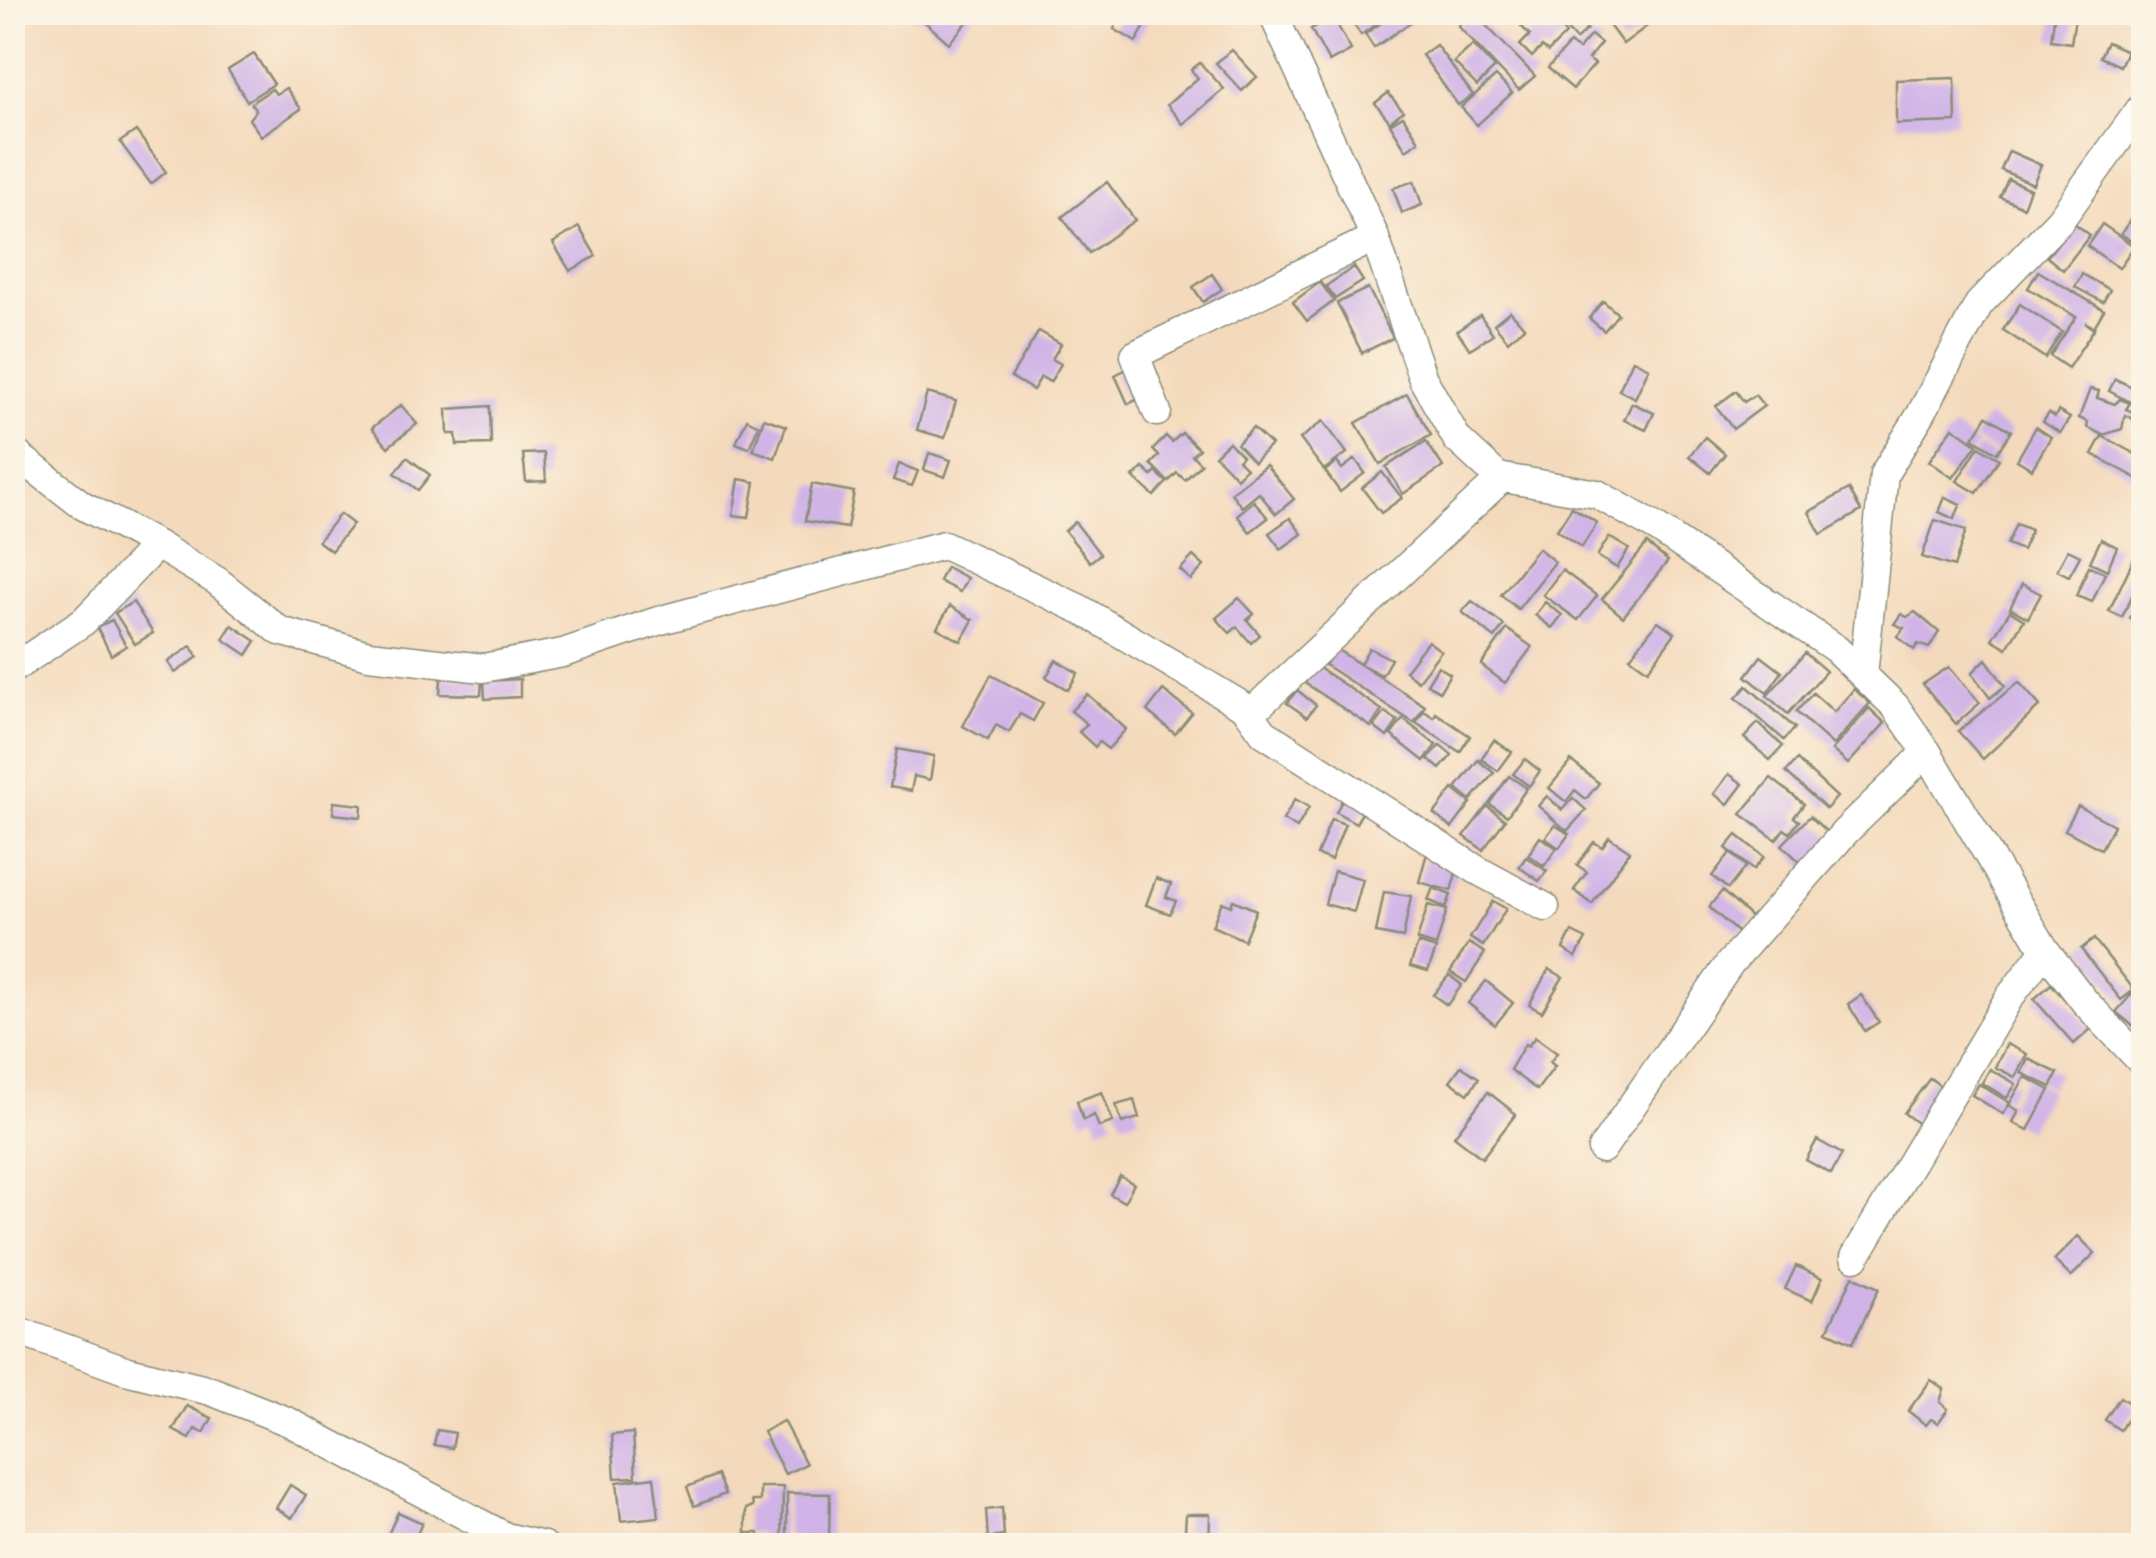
<svg xmlns="http://www.w3.org/2000/svg" width="2156" height="1558" font-family="Mynerve,sans-serif">
  <style>
    .building { fill: #d0b4e7 }
    .lines { fill: none; stroke-linecap: round; stroke-linejoin: round }
    .minor-casing { stroke: #8a8c78; stroke-width: 31 }
    .minor { stroke: #fff; stroke-width: 28 }
  </style>
  <rect width="100%" height="100%" fill="#fcf5e5"/>
  <filter id="ink" filterUnits="userSpaceOnUse"><feTurbulence type="fractalNoise" baseFrequency=".01" numOctaves="2"/><feDisplacementMap in="SourceGraphic" scale="20" xChannelSelector="R" yChannelSelector="G"/><feConvolveMatrix kernelMatrix="1 2 1 2 8 2 1 2 1" color-interpolation-filters="sRGB"/></filter>
  <filter id="wash" filterUnits="userSpaceOnUse"><feTurbulence type="fractalNoise" baseFrequency=".0048" numOctaves="4" result="noise"/><feDisplacementMap in="SourceGraphic" scale="40" xChannelSelector="R" yChannelSelector="G"/><feGaussianBlur stdDeviation="2.25" result="paint"/><feColorMatrix in="noise" values="0 0 0 0 0 0 0 0 0 0 0 0 0 0 0 0 0 1.4 0 .05"/><feComposite in="paint" operator="in"/></filter>
  <g filter="url(#wash)">
    <rect width="100%" height="100%" fill="#f4dabc"/>
    <g id="blocks">
      <!-- building -->
      <g class="building">
        <polygon points="907,12 976,12 949,43 918,16 915,20"/>
        <polygon points="1123,12 1138,12 1149,19 1136,42 1114,29"/>
        <polygon points="1345,12 1394,12 1361,35"/>
        <polygon points="1397,12 1425,12 1374,48 1365,34"/>
        <polygon points="1473,12 1535,76 1519,90 1458,26"/>
        <polygon points="1534,12 1545,12 1566,34 1548,52 1542,47 1532,57 1520,45 1530,35 1521,26"/>
        <polygon points="1564,12 1571,12 1587,29 1576,40 1557,19"/>
        <polygon points="1624,12 1648,12 1654,21 1623,44 1608,24"/>
        <polygon points="2055,12 2076,12 2071,43 2051,40"/>
        <polygon points="1333,17 1351,50 1329,62 1311,29"/>
        <polygon points="1591,35 1601,43 1588,59 1595,64 1573,89 1548,68 1570,43 1578,50"/>
        <polygon points="2107,42 2127,51 2120,66 2100,57"/>
        <polygon points="1436,45 1473,95 1458,105 1422,55"/>
        <polygon points="1473,45 1495,68 1477,86 1454,62"/>
        <polygon points="1232,50 1257,77 1242,91 1216,63"/>
        <polygon points="254,54 274,84 247,101 228,70"/>
        <polygon points="1200,63 1224,89 1183,124 1167,105 1198,78 1191,70"/>
        <polygon points="1496,76 1512,93 1477,125 1461,107"/>
        <polygon points="1955,78 1956,122 1896,124 1896,80"/>
        <polygon points="286,88 301,109 261,136 249,119 256,110 251,103 272,89 276,94"/>
        <polygon points="1388,93 1403,111 1390,122 1375,103"/>
        <polygon points="1403,116 1419,141 1406,150 1390,124"/>
        <polygon points="136,131 166,172 151,184 120,142"/>
        <polygon points="2009,151 2041,165 2033,184 2001,170"/>
        <polygon points="2008,179 2030,189 2023,207 2000,197"/>
        <polygon points="1414,181 1422,205 1402,213 1393,188"/>
        <polygon points="1107,182 1135,220 1089,253 1062,217"/>
        <polygon points="2132,217 2144,224 2133,242 2121,234"/>
        <polygon points="2074,223 2090,235 2063,270 2047,257"/>
        <polygon points="2102,224 2134,246 2119,268 2087,246"/>
        <polygon points="579,227 596,256 570,271 553,243"/>
        <polygon points="1354,267 1363,281 1335,299 1326,286"/>
        <polygon points="2038,271 2104,310 2094,327 2085,322 2094,329 2068,368 2050,356 2076,317 2028,288"/>
        <polygon points="1212,274 1222,289 1203,302 1193,287"/>
        <polygon points="2082,274 2110,290 2103,302 2075,287"/>
        <polygon points="1320,282 1334,301 1307,321 1293,302"/>
        <polygon points="1368,288 1393,338 1362,353 1337,303"/>
        <polygon points="1603,301 1618,314 1604,331 1589,318"/>
        <polygon points="2020,304 2062,332 2045,358 2003,330"/>
        <polygon points="1510,311 1524,327 1508,341 1494,324"/>
        <polygon points="1480,315 1493,334 1470,349 1457,331"/>
        <polygon points="1039,331 1061,344 1052,359 1061,364 1050,382 1041,377 1033,390 1011,377"/>
        <polygon points="1633,360 1649,368 1635,398 1619,390"/>
        <polygon points="1129,368 1143,397 1128,404 1115,375"/>
        <polygon points="2115,379 2143,392 2136,405 2109,391"/>
        <polygon points="2090,389 2099,391 2097,398 2115,404 2120,399 2130,403 2126,409 2140,415 2137,421 2125,415 2122,429 2103,435 2087,427 2088,422 2079,418"/>
        <polygon points="1736,391 1744,402 1755,395 1764,406 1733,429 1716,406"/>
        <polygon points="927,393 956,401 945,438 917,430"/>
        <polygon points="1407,394 1431,435 1380,464 1356,423"/>
        <polygon points="1632,403 1654,413 1646,430 1624,420"/>
        <polygon points="401,405 417,424 388,447 372,428"/>
        <polygon points="490,406 491,444 457,445 456,434 448,434 447,409"/>
        <polygon points="2058,411 2070,418 2060,433 2043,422 2049,413 2055,417"/>
        <polygon points="1987,416 2011,431 1997,453 1973,438"/>
        <polygon points="764,418 786,426 775,458 753,450"/>
        <polygon points="747,419 759,425 749,448 736,443"/>
        <polygon points="1323,421 1347,453 1324,470 1300,439"/>
        <polygon points="1953,427 1977,444 1953,478 1929,461"/>
        <polygon points="2036,427 2051,437 2032,469 2017,460"/>
        <polygon points="1253,428 1271,445 1254,462 1237,444"/>
        <polygon points="1182,433 1199,449 1192,455 1201,464 1185,480 1177,473 1168,482 1151,464 1159,456 1153,450 1166,436 1172,442"/>
        <polygon points="2102,436 2144,459 2144,482 2092,454"/>
        <polygon points="1705,437 1725,454 1710,473 1689,456"/>
        <polygon points="1426,441 1443,467 1403,494 1386,467"/>
        <polygon points="1229,442 1242,456 1238,460 1246,468 1237,478 1215,455"/>
        <polygon points="1979,446 1999,459 1977,493 1957,481"/>
        <polygon points="544,453 546,481 526,482 523,454"/>
        <polygon points="929,453 951,460 945,477 924,470"/>
        <polygon points="407,457 430,475 418,490 395,473"/>
        <polygon points="1355,459 1365,473 1340,492 1325,471 1337,462 1342,469"/>
        <polygon points="899,464 918,471 912,486 893,480"/>
        <polygon points="1266,465 1294,499 1276,514 1259,493 1242,507 1231,493"/>
        <polygon points="1143,468 1152,476 1156,472 1167,482 1154,496 1133,477"/>
        <polygon points="1382,472 1402,498 1381,513 1362,488"/>
        <polygon points="739,479 755,482 749,517 733,515"/>
        <polygon points="812,484 854,492 847,528 805,521"/>
        <polygon points="1849,489 1861,511 1821,534 1809,512"/>
        <polygon points="1945,497 1961,504 1954,519 1939,512"/>
        <polygon points="1254,501 1268,518 1250,532 1237,515"/>
        <polygon points="1572,507 1597,523 1582,547 1557,530"/>
        <polygon points="340,514 353,524 331,551 318,541"/>
        <polygon points="1290,518 1302,534 1281,549 1269,533"/>
        <polygon points="1935,520 1966,530 1954,567 1922,557"/>
        <polygon points="1075,522 1100,554 1090,562 1065,531"/>
        <polygon points="2016,524 2031,530 2022,550 2007,544"/>
        <polygon points="1609,537 1629,549 1617,568 1597,556"/>
        <polygon points="2101,539 2117,547 2107,570 2090,562"/>
        <polygon points="1647,544 1668,561 1623,617 1602,599"/>
        <polygon points="1538,548 1555,562 1518,609 1501,595"/>
        <polygon points="2068,550 2080,556 2069,576 2057,570"/>
        <polygon points="2136,554 2144,558 2144,570 2122,617 2109,611"/>
        <polygon points="1193,556 1204,566 1191,580 1180,570"/>
        <polygon points="2089,566 2105,573 2092,602 2076,596"/>
        <polygon points="946,567 967,578 960,592 939,581"/>
        <polygon points="1562,570 1597,596 1578,620 1543,595"/>
        <polygon points="2143,583 2144,583 2144,623 2130,618"/>
        <polygon points="2022,584 2041,594 2028,618 2010,608"/>
        <polygon points="1239,598 1254,614 1247,620 1260,635 1251,643 1237,627 1230,633 1216,618"/>
        <polygon points="1472,601 1504,625 1495,638 1462,612"/>
        <polygon points="133,602 153,633 135,644 115,613"/>
        <polygon points="1545,602 1562,615 1552,628 1535,615"/>
        <polygon points="950,606 973,620 961,641 937,628"/>
        <polygon points="2010,611 2024,620 2007,648 1992,639"/>
        <polygon points="1915,612 1939,632 1929,648 1918,644 1914,650 1897,636 1904,628 1894,624 1901,614 1907,617"/>
        <polygon points="112,620 126,646 111,655 97,627"/>
        <polygon points="1658,621 1675,633 1648,670 1630,657"/>
        <polygon points="232,625 256,641 247,655 223,639"/>
        <polygon points="1507,629 1532,647 1505,683 1481,665"/>
        <polygon points="1428,641 1441,651 1418,681 1405,671"/>
        <polygon points="191,646 198,657 175,673 168,662"/>
        <polygon points="1369,648 1391,659 1382,675 1360,664"/>
        <polygon points="1336,649 1425,706 1414,723 1325,665"/>
        <polygon points="1805,653 1826,671 1788,714 1767,696"/>
        <polygon points="1761,656 1782,672 1767,693 1746,676"/>
        <polygon points="1986,659 2005,686 1990,698 1972,673"/>
        <polygon points="1056,660 1078,673 1068,690 1046,677"/>
        <polygon points="1316,666 1382,710 1371,727 1305,683"/>
        <polygon points="1438,666 1450,674 1440,691 1427,684"/>
        <polygon points="1949,667 1980,703 1956,724 1923,684"/>
        <polygon points="991,675 1043,703 1033,721 1020,714 1009,732 996,725 988,740 963,726"/>
        <polygon points="441,678 482,679 481,695 440,694"/>
        <polygon points="520,679 520,697 485,699 484,681"/>
        <polygon points="2019,682 2040,706 1983,759 1958,731"/>
        <polygon points="1747,686 1795,728 1784,740 1736,698"/>
        <polygon points="1854,689 1870,703 1833,745 1796,712 1813,693 1834,712"/>
        <polygon points="1163,690 1192,713 1175,734 1147,711"/>
        <polygon points="1297,690 1316,705 1307,717 1287,703"/>
        <polygon points="1087,694 1126,729 1108,749 1099,742 1095,747 1079,732 1087,724 1071,711"/>
        <polygon points="1869,708 1885,723 1848,764 1832,750"/>
        <polygon points="1424,711 1434,717 1436,713 1470,736 1460,752 1416,723"/>
        <polygon points="1385,712 1398,721 1387,737 1374,727"/>
        <polygon points="1403,719 1436,745 1424,761 1391,735"/>
        <polygon points="1758,723 1783,746 1770,760 1744,738"/>
        <polygon points="1494,740 1512,752 1498,771 1481,759"/>
        <polygon points="1440,745 1452,755 1440,769 1428,759"/>
        <polygon points="897,749 934,756 930,780 914,776 911,791 890,787"/>
        <polygon points="1525,759 1540,771 1529,786 1513,774"/>
        <polygon points="1478,760 1494,773 1471,800 1456,788"/>
        <polygon points="1797,760 1837,797 1826,809 1786,772"/>
        <polygon points="1571,761 1599,783 1586,799 1575,790 1566,802 1549,788"/>
        <polygon points="1729,774 1743,784 1728,804 1714,794"/>
        <polygon points="1509,776 1527,788 1507,816 1489,804"/>
        <polygon points="1771,778 1804,804 1794,817 1799,821 1790,833 1784,829 1776,840 1741,814"/>
        <polygon points="1453,789 1471,803 1452,828 1434,814"/>
        <polygon points="1345,795 1366,806 1356,823 1336,812"/>
        <polygon points="1547,796 1562,810 1573,798 1586,810 1567,831 1538,806"/>
        <polygon points="1295,799 1309,807 1297,828 1283,820"/>
        <polygon points="334,802 362,805 361,817 333,814"/>
        <polygon points="1487,806 1505,820 1483,850 1464,836"/>
        <polygon points="2078,806 2114,825 2101,849 2065,830"/>
        <polygon points="1810,816 1833,838 1806,868 1782,845"/>
        <polygon points="1331,819 1345,824 1331,860 1317,855"/>
        <polygon points="1555,825 1569,834 1559,848 1545,838"/>
        <polygon points="1737,835 1764,857 1753,870 1726,848"/>
        <polygon points="1540,837 1557,848 1544,866 1528,855"/>
        <polygon points="1609,837 1630,851 1592,904 1574,890 1587,872 1577,865 1594,842 1602,847"/>
        <polygon points="1427,853 1459,862 1451,891 1419,882"/>
        <polygon points="1730,853 1746,866 1728,889 1712,876"/>
        <polygon points="1526,857 1547,871 1539,881 1519,867"/>
        <polygon points="1334,871 1363,879 1354,912 1325,904"/>
        <polygon points="1156,878 1171,884 1166,897 1176,901 1170,914 1146,905"/>
        <polygon points="1433,888 1451,895 1446,908 1428,900"/>
        <polygon points="1722,891 1752,918 1738,933 1709,907"/>
        <polygon points="1384,892 1411,896 1403,938 1376,933"/>
        <polygon points="1233,900 1256,910 1244,940 1212,926 1222,902 1231,906"/>
        <polygon points="1493,901 1506,909 1483,946 1470,938"/>
        <polygon points="1428,905 1447,910 1436,946 1417,940"/>
        <polygon points="1572,932 1586,939 1576,957 1563,949"/>
        <polygon points="2094,939 2134,990 2121,1000 2081,949"/>
        <polygon points="1418,943 1436,949 1428,971 1410,966"/>
        <polygon points="1469,943 1485,953 1466,982 1450,972"/>
        <polygon points="1549,969 1563,977 1542,1012 1529,1005"/>
        <polygon points="1449,975 1462,985 1447,1005 1433,995"/>
        <polygon points="2144,980 2144,1035 2116,1012"/>
        <polygon points="1486,981 1513,1003 1495,1025 1468,1003"/>
        <polygon points="2051,984 2091,1029 2074,1044 2034,999"/>
        <polygon points="1861,995 1879,1022 1865,1031 1848,1004"/>
        <polygon points="1535,1037 1557,1053 1550,1062 1555,1066 1537,1090 1510,1070 1525,1044 1528,1046"/>
        <polygon points="2007,1044 2027,1054 2015,1077 1995,1067"/>
        <polygon points="2028,1059 2058,1073 2051,1087 2021,1073"/>
        <polygon points="1461,1066 1479,1078 1468,1094 1450,1081"/>
        <polygon points="1990,1069 2016,1084 2007,1098 1982,1083"/>
        <polygon points="2025,1077 2050,1090 2028,1130 2013,1122 2019,1111 2009,1105"/>
        <polygon points="1930,1078 1947,1091 1921,1126 1904,1113"/>
        <polygon points="1979,1084 2010,1103 2003,1114 1972,1095"/>
        <polygon points="1102,1092 1113,1122 1099,1127 1094,1115 1083,1120 1077,1101"/>
        <polygon points="1488,1092 1516,1114 1482,1158 1454,1136"/>
        <polygon points="1134,1100 1139,1118 1122,1123 1116,1105"/>
        <polygon points="1817,1140 1842,1154 1831,1174 1806,1160"/>
        <polygon points="1120,1176 1134,1184 1124,1202 1110,1194"/>
        <polygon points="2078,1236 2095,1253 2071,1277 2054,1260"/>
        <polygon points="1796,1266 1822,1278 1812,1301 1785,1289"/>
        <polygon points="1853,1276 1879,1288 1853,1343 1827,1331"/>
        <polygon points="1931,1380 1944,1389 1940,1402 1948,1409 1938,1423 1931,1419 1926,1425 1908,1411"/>
        <polygon points="2120,1397 2135,1407 2120,1430 2105,1420"/>
        <polygon points="187,1406 212,1418 204,1433 195,1429 190,1439 173,1430"/>
        <polygon points="783,1421 806,1464 785,1474 763,1432"/>
        <polygon points="437,1430 455,1433 452,1448 434,1445"/>
        <polygon points="633,1433 636,1477 615,1478 612,1435"/>
        <polygon points="717,1475 725,1494 694,1506 687,1487"/>
        <polygon points="654,1477 659,1517 621,1521 617,1482"/>
        <polygon points="290,1485 306,1495 292,1518 276,1508"/>
        <polygon points="760,1487 783,1487 782,1541 759,1541 759,1533 746,1533 746,1509 753,1506 752,1501 760,1501"/>
        <polygon points="787,1493 830,1494 829,1538 813,1538 813,1545 796,1545 797,1537 787,1537"/>
        <polygon points="1002,1508 1004,1536 988,1538 986,1510"/>
        <polygon points="398,1512 422,1523 412,1546 383,1546"/>
        <polygon points="1186,1514 1210,1514 1209,1546 1184,1545"/>
      </g>
    </g>
  </g>
  <g filter="url(#ink)">
    <use href="#blocks" fill-opacity="0" stroke="#8a8c78" stroke-width="2.5"/>
    <g class="lines">
      <!-- minor casing -->
      <g class="minor-casing">
        <g id="minor">
          <polyline points="1272,12 1374,235 1423,379 1457,439 1498,477 1597,494 1657,528 1836,649 1895,706 1927,752 2045,950 2085,1002 2144,1064"/>
          <polyline points="1157,412 1135,355 1374,238"/>
          <polyline points="12,451 82,505 157,545 217,581 280,631 369,655 483,668 563,653 661,620 944,545 1080,609 1246,708 1256,708 1502,478"/>
          <polyline points="12,669 84,621 157,545"/>
          <polyline points="1863,675 1884,474 1921,414 1979,304 2060,220 2144,104"/>
          <polyline points="1246,708 1264,733 1477,870 1545,907"/>
          <polyline points="1602,1149 1730,963 1845,832 1927,752"/>
          <polyline points="1855,1257 2009,998 2045,950"/>
          <polyline points="12,1329 125,1370 211,1391 289,1422 506,1537 544,1546"/>
        </g>
      </g>
      <!-- minor -->
      <use href="#minor" class="minor"/>
    </g>
  </g>
  <!-- margin -->
  <rect width="2156" height="1558" fill="none" stroke="#fcf5e5" stroke-width="50"/>
</svg>
